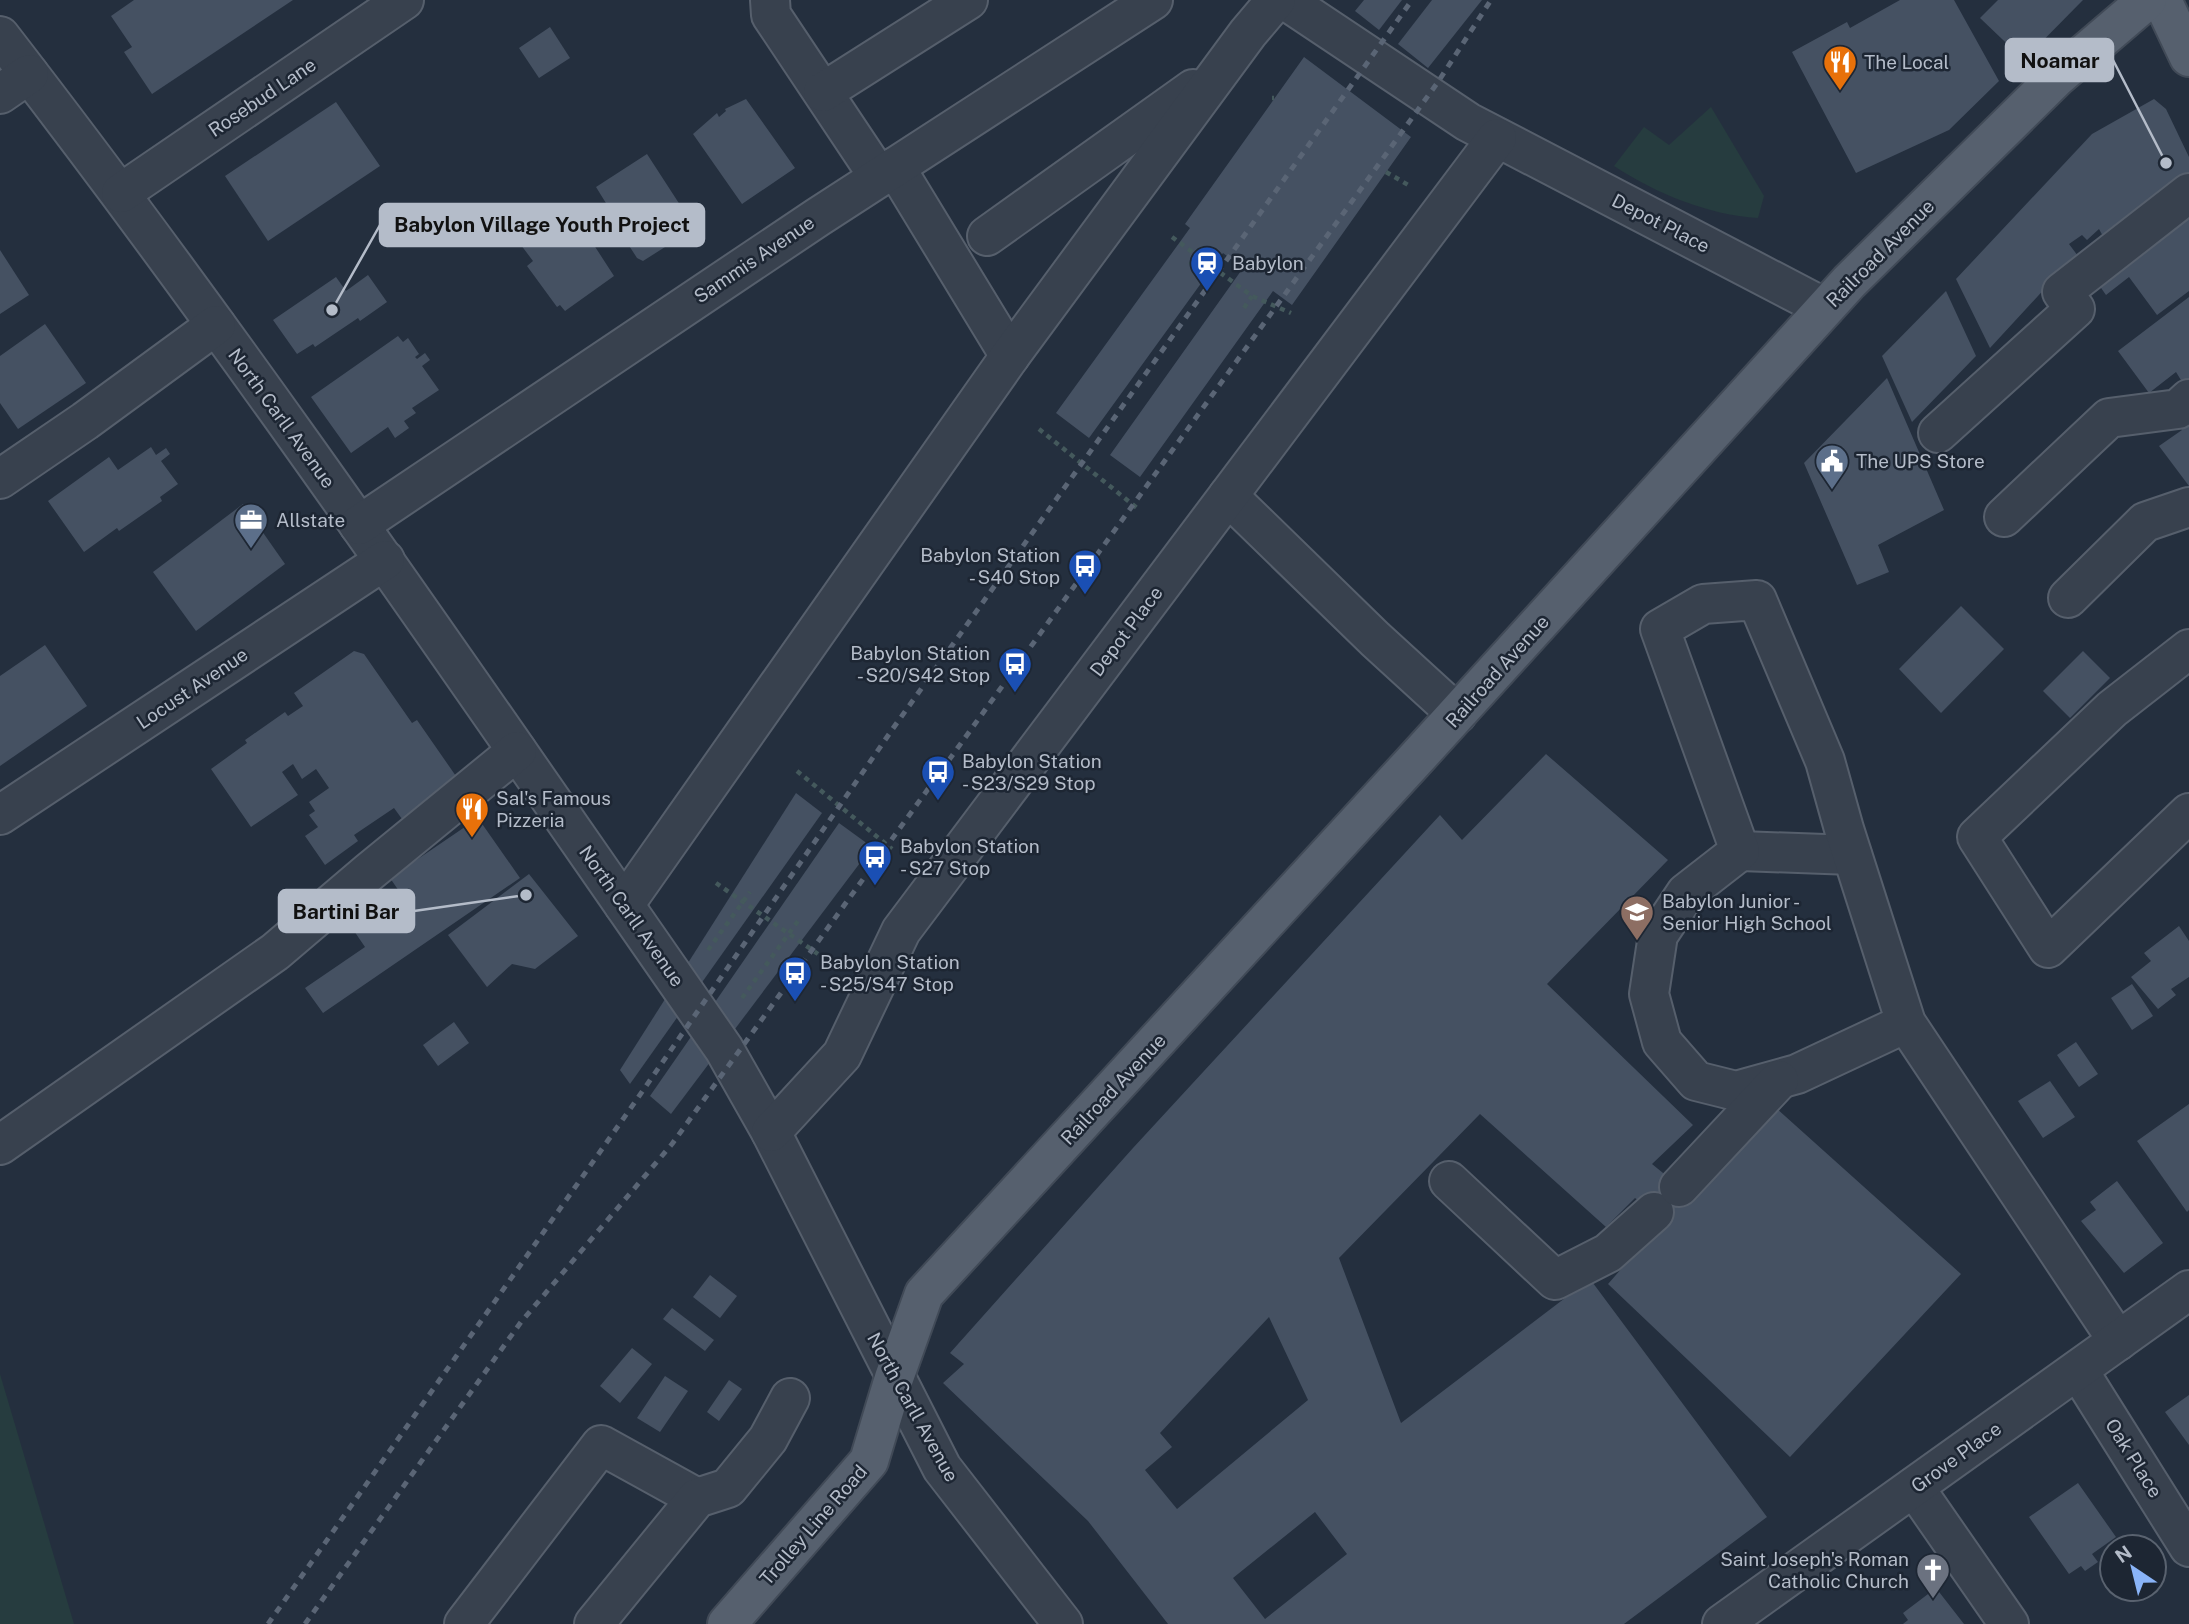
<svg xmlns="http://www.w3.org/2000/svg" width="2189" height="1624" font-family="'Public Sans',sans-serif">
  <style>
    .green { fill: #263c3f }
    .building { fill: #455162; fill-rule: evenodd }
    .lines { fill: none; stroke-linecap: round; stroke-linejoin: round }
    .minor-casing { stroke: #565f6c; stroke-width: 42 }
    .major-casing { stroke: #414a57; stroke-width: 42 }
    .path { stroke: #44595c; stroke-width: 4.5; stroke-dasharray: 5 5; stroke-linecap: butt }
    .minor { stroke: #38414e; stroke-width: 38 }
    .major { stroke: #56606e; stroke-width: 38 }
    .rail { stroke: #5a6575; stroke-width: 5; stroke-dasharray: 7 7; stroke-linecap: butt }
    .labels { text-anchor: middle; dominant-baseline: central; stroke-width: 5; stroke-linejoin: round; paint-order: stroke }
    .poi-label { font-size: 19px; fill: #b4bcc9; stroke: #1d2633; text-anchor: start }
    .street-label { font-size: 19px; fill: #b4bcc9; stroke: #1d2633 }
    .leader { fill: none; stroke: #b4bcc9; stroke-width: 2.5 }
    .callout-dot { fill: #b4bcc9; stroke: #1d2633; stroke-width: 2.5 }
    .callout { fill: #b4bcc9; stroke: #b4bcc9; stroke-width: 2.5 }
    .callout-label { font-size: 21px; text-anchor: middle; font-weight: bold; fill: #111 }
  </style>
  <rect width="100%" height="100%" fill="#242f3e"/>
  <!-- green -->
  <g class="green">
    <path d="M1711,107L1764,196L1758,218C1708,215 1655,193 1614,166L1644,127L1669,145Z"/>
    <polygon points="0,1374 74,1624 0,1624"/>
  </g>
  <!-- building -->
  <g class="building">
    <polygon points="134,0 293,0 152,94 124,52 132,47 111,16"/>
    <polygon points="1364,0 1402,0 1379,30 1355,11"/>
    <polygon points="1432,0 1482,0 1428,68 1398,44"/>
    <polygon points="1900,0 1954,0 1999,81 1949,130 1856,173 1792,52 1847,22 1850,28"/>
    <polygon points="1998,0 2083,0 2024,60 1980,18"/>
    <polygon points="550,27 570,58 539,78 519,48"/>
    <polygon points="1304,57 1411,137 1292,305 1273,291 1140,477 1110,455 1243,268 1223,253 1089,438 1056,413 1190,228 1185,224"/>
    <polygon points="746,99 795,168 742,204 693,134 717,113 719,117 726,111 725,109"/>
    <polygon points="2154,99 2166,109 2189,157 2189,189 2105,240 2099,229 2087,240 2082,235 2069,244 2084,264 2057,286 2049,278 2046,282 2049,284 1990,348 1956,279 2092,134"/>
    <polygon points="336,102 380,166 268,241 225,176"/>
    <polygon points="647,154 695,228 643,261 637,258 606,210 609,208 596,187"/>
    <polygon points="568,205 614,276 565,311 560,305 557,307 527,266 533,261 518,241"/>
    <polygon points="2189,206 2189,291 2157,315 2129,277 2106,295 2094,278"/>
    <polygon points="0,250 29,295 0,314"/>
    <polygon points="368,275 387,302 360,321 358,318 315,347 313,344 297,354 273,320 336,277 346,291"/>
    <polygon points="1946,291 1976,356 1912,422 1882,356"/>
    <polygon points="2189,297 2189,389 2187,390 2176,372 2149,393 2118,351"/>
    <polygon points="45,324 86,383 18,429 0,403 0,356"/>
    <polygon points="398,336 403,342 408,338 419,354 415,357 417,359 425,353 430,360 422,366 439,390 412,408 416,413 404,421 409,428 395,438 388,427 351,453 311,397"/>
    <polygon points="1887,378 1944,510 1878,545 1889,572 1857,585 1804,463"/>
    <polygon points="2189,421 2189,486 2159,446 2182,430 2180,427"/>
    <polygon points="151,447 156,455 166,448 170,454 161,461 178,484 160,497 162,501 119,531 117,528 84,552 48,501 109,457 118,470"/>
    <polygon points="243,504 285,564 196,631 153,572"/>
    <polygon points="1961,606 2004,649 1941,713 1899,669"/>
    <polygon points="45,645 87,706 0,766 0,676"/>
    <polygon points="354,651 364,654 412,723 417,720 458,779 402,819 394,808 354,835 358,841 325,865 305,836 318,827 309,815 315,811 309,802 329,788 316,769 302,779 293,764 282,772 298,795 251,827 211,769 247,743 245,740 285,712 288,716 303,706 294,693"/>
    <polygon points="2083,651 2110,678 2070,718 2043,691"/>
    <path d="M1546,754L1668,860L1547,984L1693,1125L1652,1164L1690,1195L1775,1107L1961,1274L1790,1457L1608,1284L1664,1220L1635,1198L1606,1227L1480,1114L1339,1258L1401,1423L1590,1279L1767,1517L1624,1624H1168L1088,1521L943,1383L964,1364L950,1353L1133,1148L1440,815L1462,840ZM1269,1317L1308,1400L1177,1509L1145,1470L1172,1447L1160,1433ZM1315,1512L1347,1554L1265,1619L1233,1578Z"/>
    <polygon points="796,793 822,813 630,1084 620,1070"/>
    <polygon points="478,818 520,878 323,1013 305,988 365,947 352,928 401,894 390,878"/>
    <polygon points="839,823 872,847 671,1114 650,1096"/>
    <polygon points="529,874 578,936 535,969 512,964 487,987 448,935"/>
    <polygon points="2179,926 2189,941 2189,977 2171,989 2176,995 2158,1009 2131,977 2151,961 2144,953"/>
    <polygon points="2132,984 2153,1016 2132,1030 2111,998"/>
    <polygon points="454,1022 469,1043 438,1066 423,1045"/>
    <polygon points="2076,1042 2098,1074 2079,1087 2057,1055"/>
    <polygon points="2050,1081 2075,1117 2043,1138 2018,1101"/>
    <polygon points="2189,1104 2189,1210 2187,1212 2137,1141"/>
    <polygon points="2117,1181 2163,1243 2124,1273 2081,1221 2096,1210 2090,1202"/>
    <polygon points="710,1275 737,1296 720,1318 693,1297"/>
    <polygon points="672,1308 714,1340 705,1351 663,1319"/>
    <polygon points="632,1348 652,1364 620,1403 600,1386"/>
    <polygon points="665,1376 688,1391 660,1432 637,1418"/>
    <polygon points="729,1380 742,1389 719,1421 707,1412"/>
    <polygon points="2189,1395 2189,1445 2165,1412"/>
    <polygon points="2078,1483 2116,1537 2092,1554 2098,1562 2085,1571 2081,1566 2069,1574 2029,1517"/>
    <polygon points="1936,1588 1964,1624 1903,1624 1908,1620 1903,1613"/>
  </g>
  <g class="lines">
    <!-- minor casing -->
    <g class="minor-casing">
      <g id="minor">
        <polyline points="770,0 771,15 879,177"/>
        <polyline points="1285,0 1468,122 1825,308"/>
        <path d="M0,36C254,364 487,709 724,1049L771,1132L942,1468L1063,1624"/>
        <polyline points="823,92 968,0"/>
        <polyline points="0,94 29,74"/>
        <polyline points="895,167 1010,356"/>
        <polyline points="121,193 404,0"/>
        <polyline points="987,236 1193,89"/>
        <polyline points="1938,433 2075,309 2062,292 2189,193"/>
        <polyline points="0,479 85,421 216,325"/>
        <polyline points="1228,496 1375,639 1457,714"/>
        <polyline points="2004,517 2109,418 2178,409 2189,399"/>
        <polyline points="359,525 818,217 1153,0"/>
        <polyline points="2068,598 2145,522 2189,507"/>
        <polyline points="2189,649 2112,709 1977,837 2048,948 2189,813"/>
        <polyline points="0,815 385,560"/>
        <polyline points="1740,851 1852,855"/>
        <polyline points="624,905 1010,356 1248,33 1276,0"/>
        <polyline points="1906,1023 1797,1074 1736,1091 1696,1081 1662,1042 1649,994 1658,935 1686,893 1740,851 1660,629 1703,604 1757,600 1825,761 1844,829 1906,1023 2118,1341"/>
        <polyline points="771,1132 842,1055 901,931 1497,138"/>
        <polyline points="0,1145 275,952 369,872 517,751"/>
        <polyline points="1449,1181 1555,1280 1608,1253 1654,1212"/>
        <polyline points="1679,1187 1779,1080"/>
        <polyline points="2078,1370 2189,1547"/>
        <polyline points="1914,1487 2009,1624"/>
        <polyline points="464,1624 601,1445 697,1498"/>
        <polyline points="594,1624 697,1498 728,1488 768,1439 790,1398"/>
        <polyline points="1722,1624 2189,1290"/>
      </g>
    </g>
    <!-- major casing -->
    <g class="major-casing">
      <g id="major">
        <polyline points="2162,0 2189,57"/>
        <polyline points="727,1624 869,1461 894,1378 924,1294 1413,762 1849,282 2057,77 2147,0"/>
      </g>
    </g>
    <!-- path -->
    <g class="path">
      <polyline points="1272,98 1274,98"/>
      <polyline points="1386,172 1410,186"/>
      <polyline points="1172,237 1252,296 1291,313"/>
      <polyline points="1190,265 1197,255"/>
      <polyline points="1244,308 1252,296"/>
      <polyline points="1039,429 1137,508"/>
      <polyline points="797,771 892,849"/>
      <polyline points="716,883 818,954"/>
      <polyline points="708,950 750,892"/>
      <polyline points="742,998 798,921"/>
    </g>
    <!-- minor -->
    <use href="#minor" class="minor"/>
    <!-- major -->
    <use href="#major" class="major"/>
    <!-- rail -->
    <g class="rail">
      <polyline points="268,1624 635,1102 894,727 1412,0"/>
      <polyline points="305,1624 521,1322 672,1144 1438,82 1491,0"/>
    </g>
  </g>
  <!-- icons -->
  <defs>
    <g id="restaurant-pin" transform="scale(1.75)"><path d="M0 17L-7.5 6A9.5 9.5 0 1 1 7.5 6Z" fill="#e8710a" stroke="#1d2633"/><path d="M-5-6h1v4h1v-4h1v4h1v-4h1v5L-1.5 .5V6h-2V.5L-5-1ZM5-6V6H3V1.5H1.5Q1.5-4 5-6Z" fill="#fff"/></g>
    <g id="station-pin" transform="scale(1.75)"><path d="M0 17L-7.5 6A9.5 9.5 0 1 1 7.5 6Z" fill="#1a4fb4" stroke="#1d2633"/><path d="M-3-6H3Q5-6 5-4V2Q5 4 3 4L4.5 6H3L1.5 4h-3L-3 6H-4.5L-3 4Q-5 4-5 2V-4Q-5-6-3-6ZM-3.5-4v3h7v-3ZM-3.5 1v1.5H-2V1ZM2 1v1.5H3.5V1Z" fill="#fff"/></g>
    <g id="civic-pin" transform="scale(1.75)"><path d="M0 17L-7.5 6A9.5 9.5 0 1 1 7.5 6Z" fill="#5c6f8a" stroke="#1d2633"/><path d="M-.6-6.5H3V-4.5H.6V-3L4-1V1h2V6H-6V1h2V-1L-.6-3ZM-1.2 2.5V6h2.4V2.5Z" fill="#fff"/></g>
    <g id="office-pin" transform="scale(1.75)"><path d="M0 17L-7.5 6A9.5 9.5 0 1 1 7.5 6Z" fill="#5c6f8a" stroke="#1d2633"/><path d="M-6-3h4V-5.5h4V-3h4V5H-6ZM-1-4.5V-3h2v-1.5ZM-6 0V1H6V0Z" fill="#fff"/></g>
    <g id="bus-pin" transform="scale(1.75)"><path d="M0 17L-7.5 6A9.5 9.5 0 1 1 7.5 6Z" fill="#1a4fb4" stroke="#1d2633"/><path d="M-5-6H5V4H4V6H2V4H-2V6H-4V4H-5ZM-3.5-4V0h7V-4ZM-3.5 1.2v1.5H-2V1.2ZM2 1.2v1.5H3.5V1.2Z" fill="#fff"/></g>
    <g id="school-pin" transform="scale(1.75)"><path d="M0 17L-7.5 6A9.5 9.5 0 1 1 7.5 6Z" fill="#8d6e63" stroke="#1d2633"/><path d="M0-5L7-2L0 1L-7-2ZM-4 1L0 2.5L4 1V4Q0 6-4 4Z" fill="#fff"/></g>
    <g id="church-pin" transform="scale(1.75)"><path d="M0 17L-7.5 6A9.5 9.5 0 1 1 7.5 6Z" fill="#6b7280" stroke="#1d2633"/><path d="M-1.2-6h2.4v3.5h3.3v2.4h-3.3V6h-2.4V-.1h-3.3v-2.4h3.3Z" fill="#fff"/></g>
  </defs>
  <g fill-rule="evenodd">
    <use href="#restaurant-pin" x="1840" y="62"/>
    <use href="#station-pin" x="1207" y="263"/>
    <use href="#civic-pin" x="1832" y="461"/>
    <use href="#office-pin" x="251" y="520"/>
    <use href="#bus-pin" x="1085" y="566"/>
    <use href="#bus-pin" x="1015" y="664"/>
    <use href="#bus-pin" x="938" y="772"/>
    <use href="#restaurant-pin" x="472" y="809"/>
    <use href="#bus-pin" x="875" y="857"/>
    <use href="#school-pin" x="1637" y="912"/>
    <use href="#bus-pin" x="795" y="973"/>
    <use href="#church-pin" x="1933" y="1570"/>
  </g>
  <g class="labels">
    <!-- poi labels -->
    <g class="poi-label">
      <text x="1864" y="62">The Local</text>
      <text x="1232" y="263">Babylon</text>
      <text x="1856" y="461">The UPS Store</text>
      <text x="276" y="520">Allstate</text>
      <text x="1060" y="555" text-anchor="end">Babylon Station<tspan x="1060" dy="22">- S40 Stop</tspan></text>
      <text x="990" y="653" text-anchor="end">Babylon Station<tspan x="990" dy="22">- S20/S42 Stop</tspan></text>
      <text x="962" y="761">Babylon Station<tspan x="962" dy="22">- S23/S29 Stop</tspan></text>
      <text x="496" y="798">Sal's Famous<tspan x="496" dy="22">Pizzeria</tspan></text>
      <text x="900" y="846">Babylon Station<tspan x="900" dy="22">- S27 Stop</tspan></text>
      <text x="1662" y="901">Babylon Junior -<tspan x="1662" dy="22">Senior High School</tspan></text>
      <text x="820" y="962">Babylon Station<tspan x="820" dy="22">- S25/S47 Stop</tspan></text>
      <text x="1909" y="1559" text-anchor="end">Saint Joseph's Roman<tspan x="1909" dy="22">Catholic Church</tspan></text>
    </g>
    <!-- street labels -->
    <g class="street-label">
      <text transform="translate(262 97) rotate(-34)">Rosebud Lane</text>
      <text transform="translate(1661 223) rotate(27)">Depot Place</text>
      <text transform="translate(1880 253) rotate(-45)">Railroad Avenue</text>
      <text transform="translate(754 259) rotate(-34)">Sammis Avenue</text>
      <text transform="translate(282 418) rotate(54)">North Carll Avenue</text>
      <text transform="translate(1126 631) rotate(-53)">Depot Place</text>
      <text transform="translate(1497 671) rotate(-48)">Railroad Avenue</text>
      <text transform="translate(192 688) rotate(-34)">Locust Avenue</text>
      <text transform="translate(632 916) rotate(55)">North Carll Avenue</text>
      <text transform="translate(1113 1089) rotate(-47)">Railroad Avenue</text>
      <text transform="translate(913 1407) rotate(61)">North Carll Avenue</text>
      <text transform="translate(1956 1457) rotate(-36)">Grove Place</text>
      <text transform="translate(2134 1458) rotate(58)">Oak Place</text>
      <text transform="translate(813 1525) rotate(-49)">Trolley Line Road</text>
    </g>
  </g>
  <!-- callouts -->
  <path class="leader" d="M2166 163L2113 60M332 310L380 225M526 895L414 911"/>
  <g class="callout-dot">
    <circle cx="2166" cy="163" r="7"/>
    <circle cx="332" cy="310" r="7"/>
    <circle cx="526" cy="895" r="7"/>
  </g>
  <g class="callout">
    <rect x="2006" y="39" width="107" height="42" rx="7"/>
    <rect x="380" y="204" width="324" height="42" rx="7"/>
    <rect x="279" y="890" width="135" height="42" rx="7"/>
  </g>
  <g class="callout-label">
    <text x="2060" y="68">Noamar</text>
    <text x="542" y="232">Babylon Village Youth Project</text>
    <text x="346" y="919">Bartini Bar</text>
  </g>
  <!-- north arrow -->
  <g transform="translate(2133 1568) rotate(325)"><circle r="33" fill="#1d2633" stroke="#59626f" stroke-width="2"/>
  <path d="M0-5L12 26L0 18L-12 26Z" fill="#8ab4f8"/>
  <text y="-10" font-size="19" font-weight="bold" text-anchor="middle" fill="#b4bcc9">N</text>
  </g>
</svg>
